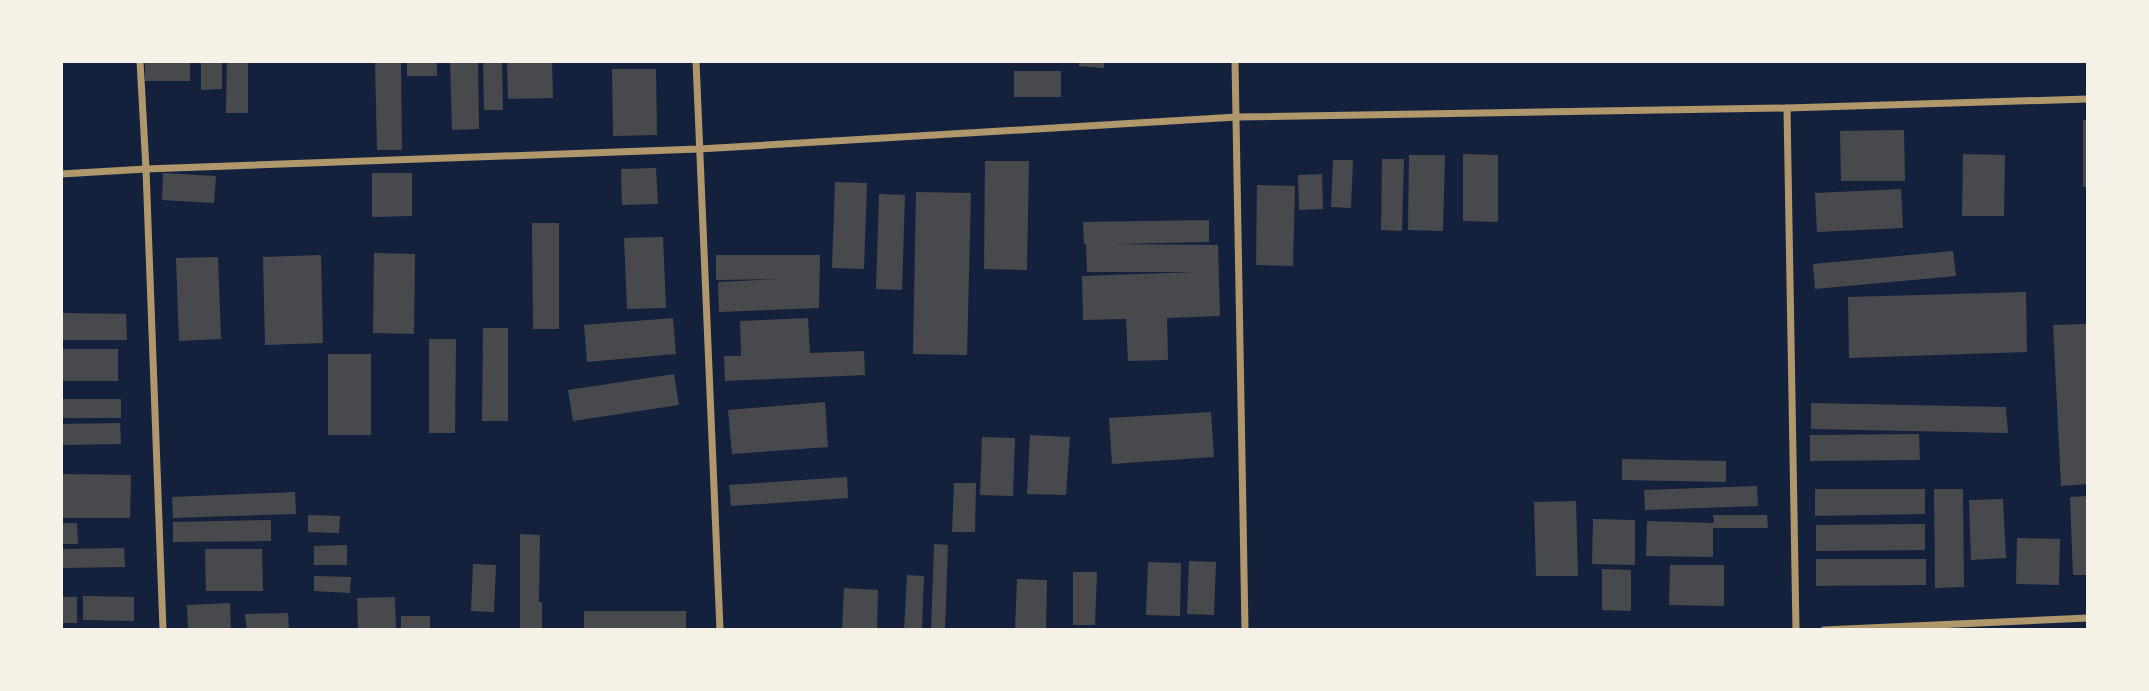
<svg xmlns="http://www.w3.org/2000/svg" width="2149" height="691" font-family="'Alegreya Sans',sans-serif">
  <style>
    .building { fill: #48494c }
    .lines { fill: none; stroke-linecap: round; stroke-linejoin: round }
    .minor { stroke: #b1986c; stroke-width: 7 }
  </style>
  <rect width="100%" height="100%" fill="#14213d"/>
  <!-- building -->
  <g class="building">
    <rect x="145" y="61" width="45" height="20"/>
    <polygon points="201,61 222,61 222,89 201,90"/>
    <polygon points="227,61 248,61 248,113 226,113"/>
    <polygon points="375,61 401,61 402,150 377,150"/>
    <rect x="407" y="61" width="30" height="15"/>
    <polygon points="450,61 478,61 479,129 452,130"/>
    <polygon points="483,61 502,61 503,110 484,110"/>
    <polygon points="507,61 552,61 553,98 508,99"/>
    <polygon points="1079,61 1104,61 1104,68 1079,66"/>
    <polygon points="612,69 656,69 657,135 613,136"/>
    <rect x="1014" y="71" width="47" height="26"/>
    <rect x="2083" y="120" width="5" height="67"/>
    <polygon points="1904,130 1905,181 1841,181 1840,131"/>
    <polygon points="1463,154 1498,155 1498,222 1463,221"/>
    <polygon points="1963,154 2005,155 2004,216 1962,216"/>
    <polygon points="1409,155 1445,155 1443,231 1408,230"/>
    <polygon points="1382,159 1404,159 1402,231 1381,230"/>
    <polygon points="1333,160 1353,160 1351,208 1331,207"/>
    <polygon points="985,161 1029,161 1027,270 984,269"/>
    <polygon points="656,168 658,204 622,205 621,169"/>
    <polygon points="163,173 216,176 214,203 162,200"/>
    <polygon points="372,173 412,173 412,216 372,217"/>
    <polygon points="1322,174 1323,209 1299,210 1298,175"/>
    <polygon points="835,182 867,183 864,269 832,268"/>
    <polygon points="1257,185 1295,186 1293,266 1256,265"/>
    <polygon points="1901,189 1903,228 1817,232 1815,193"/>
    <polygon points="916,192 971,193 967,355 913,354"/>
    <polygon points="879,194 905,195 902,290 876,289"/>
    <polygon points="1209,220 1209,242 1117,244 1218,245 1220,316 1167,318 1168,360 1128,361 1126,319 1083,320 1082,276 1196,272 1087,272 1086,244 1084,244 1083,222"/>
    <polygon points="532,223 559,223 559,329 533,329"/>
    <polygon points="663,237 666,308 627,309 624,238"/>
    <polygon points="1953,251 1956,276 1815,289 1813,264"/>
    <polygon points="374,253 415,254 414,334 373,333"/>
    <polygon points="321,255 323,343 265,345 263,257"/>
    <polygon points="716,255 820,255 819,308 719,312 718,282 780,279 716,280"/>
    <polygon points="218,257 221,339 179,341 176,258"/>
    <polygon points="2026,292 2027,352 1849,358 1848,297"/>
    <polygon points="61,313 126,314 127,340 61,340"/>
    <polygon points="673,318 676,354 587,362 584,325"/>
    <polygon points="808,318 810,353 864,351 865,375 725,381 724,356 741,356 740,321"/>
    <polygon points="2088,324 2088,484 2061,486 2053,325"/>
    <polygon points="483,328 508,328 508,421 482,421"/>
    <polygon points="429,339 456,339 455,433 429,433"/>
    <rect x="61" y="349" width="57" height="32"/>
    <rect x="328" y="354" width="43" height="81"/>
    <polygon points="674,374 679,405 573,421 568,390"/>
    <rect x="61" y="399" width="60" height="19"/>
    <polygon points="825,402 828,447 732,454 728,410"/>
    <polygon points="1811,403 2006,407 2008,433 1811,429"/>
    <polygon points="1211,412 1214,457 1112,464 1109,418"/>
    <polygon points="120,423 121,444 61,445 61,424"/>
    <polygon points="1919,434 1920,460 1810,461 1810,435"/>
    <polygon points="1030,435 1070,437 1066,495 1027,494"/>
    <polygon points="982,437 1015,438 1013,496 980,495"/>
    <polygon points="1622,459 1726,461 1726,482 1622,480"/>
    <polygon points="63,474 131,475 130,518 62,518"/>
    <polygon points="847,477 848,498 731,506 729,485"/>
    <polygon points="954,483 976,483 975,532 952,532"/>
    <polygon points="1757,486 1758,506 1645,510 1644,490"/>
    <polygon points="1815,489 1925,489 1925,514 1815,516"/>
    <polygon points="1934,489 1963,489 1964,587 1935,588"/>
    <polygon points="295,492 296,514 173,518 172,497"/>
    <polygon points="2088,496 2088,575 2073,575 2070,497"/>
    <polygon points="2003,499 2006,558 1971,560 1969,500"/>
    <polygon points="1576,501 1578,576 1536,576 1534,502"/>
    <polygon points="308,515 340,516 339,533 308,532"/>
    <polygon points="1713,515 1767,515 1768,528 1713,528 1713,557 1646,556 1647,521 1714,523"/>
    <polygon points="1593,519 1635,520 1635,565 1592,564"/>
    <polygon points="271,520 271,541 173,542 173,522"/>
    <polygon points="61,523 77,523 78,544 61,544"/>
    <polygon points="1925,524 1925,550 1816,551 1816,525"/>
    <polygon points="520,534 540,535 539,602 542,602 542,630 520,630"/>
    <polygon points="2017,538 2060,539 2059,585 2016,584"/>
    <polygon points="934,544 948,545 945,630 931,630"/>
    <polygon points="347,545 347,565 314,565 314,546"/>
    <polygon points="124,548 125,567 61,568 61,549"/>
    <polygon points="205,549 262,549 263,591 206,591"/>
    <polygon points="1816,559 1926,559 1926,585 1816,586"/>
    <polygon points="1189,561 1216,562 1214,615 1187,614"/>
    <polygon points="1148,562 1181,563 1180,616 1146,615"/>
    <polygon points="473,564 496,565 494,612 471,611"/>
    <polygon points="1670,565 1724,565 1724,606 1669,605"/>
    <polygon points="1602,569 1631,570 1631,611 1602,610"/>
    <polygon points="1073,572 1097,572 1095,625 1073,625"/>
    <polygon points="907,575 924,576 922,630 904,630"/>
    <polygon points="314,576 351,577 350,593 314,591"/>
    <polygon points="1017,579 1047,580 1046,630 1015,630"/>
    <polygon points="844,588 878,590 877,630 842,630"/>
    <polygon points="83,596 134,597 134,621 83,620"/>
    <rect x="61" y="597" width="16" height="26"/>
    <polygon points="395,597 396,630 358,630 357,598"/>
    <polygon points="230,603 231,630 188,630 187,605"/>
    <rect x="584" y="611" width="102" height="19"/>
    <polygon points="288,613 289,629 247,630 245,614"/>
    <rect x="401" y="616" width="29" height="14"/>
  </g>
  <g class="lines">
    <!-- minor -->
    <g class="minor">
      <polyline points="140,61 146,169 163,630"/>
      <polyline points="696,61 720,630"/>
      <polyline points="1235,61 1245,630"/>
      <polyline points="1787,108 1796,630"/>
      <polyline points="61,174 146,169 699,149 1237,117 1787,108 2088,99"/>
      <polyline points="1824,630 2088,618"/>
    </g>
  </g>
  <!-- border -->
  <rect width="2149" height="691" fill="none" stroke="#f6f1e7" stroke-width="126"/>
</svg>
